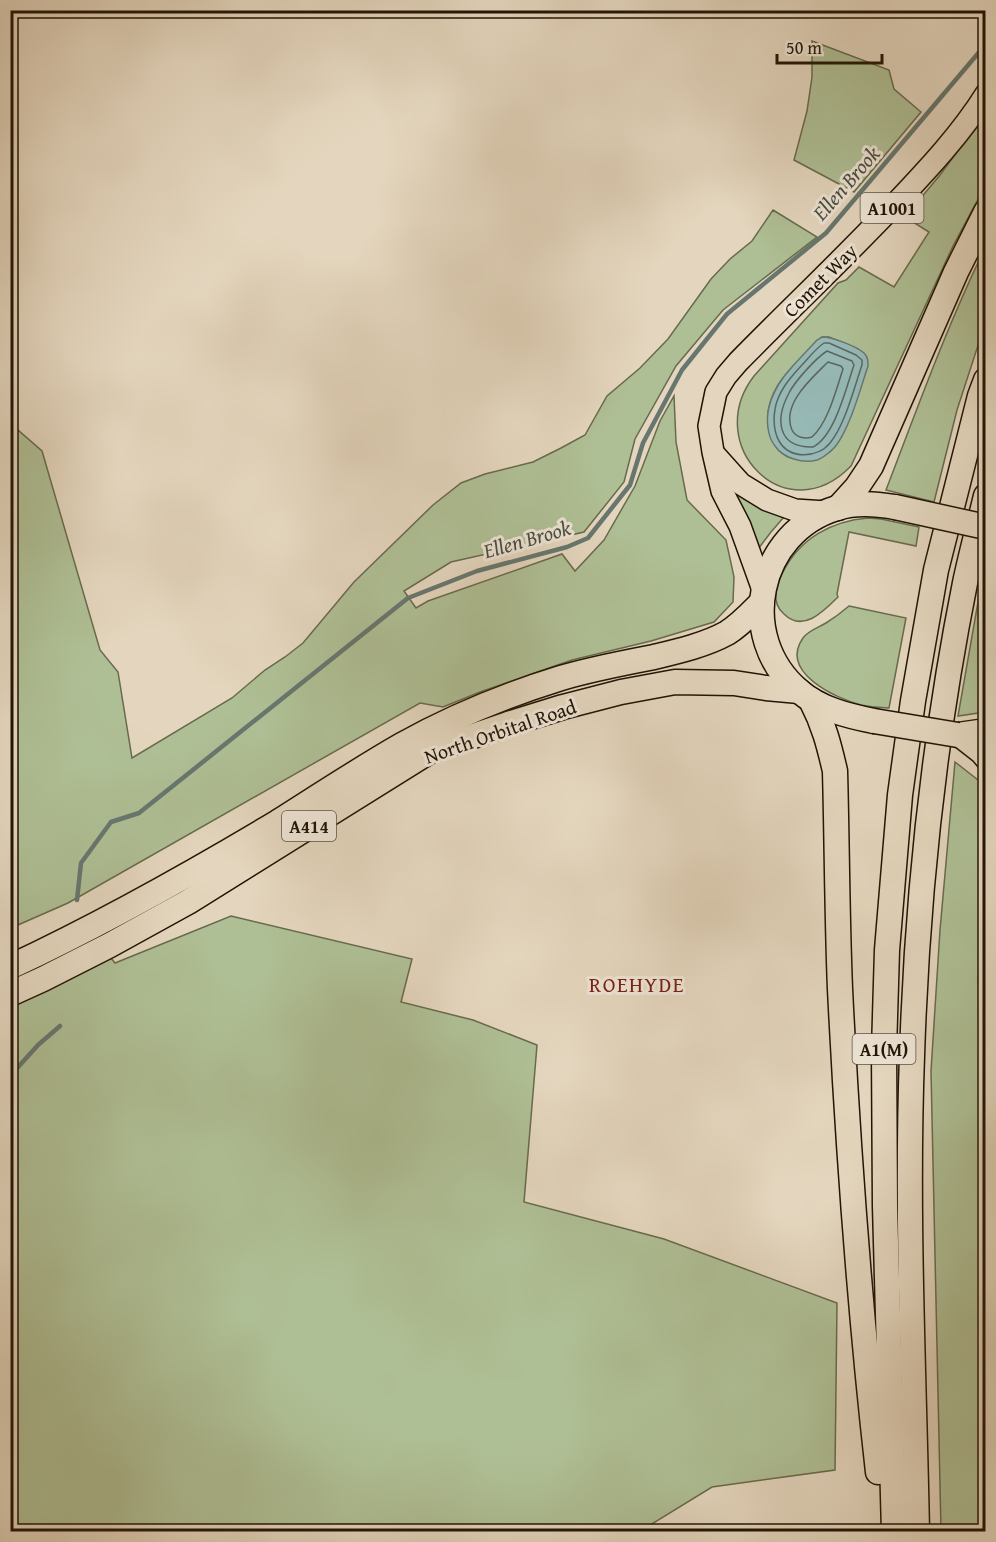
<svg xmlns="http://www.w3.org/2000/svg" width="996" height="1542" font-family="'Gentium Book Plus',serif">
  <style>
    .green { fill: #afbf95; stroke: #686a4d; stroke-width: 1.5; fill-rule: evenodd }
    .water { fill: #96b9b6; stroke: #67776f; stroke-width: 1.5 }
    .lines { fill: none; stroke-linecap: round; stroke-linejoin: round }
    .shore { stroke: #5b665e; stroke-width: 1.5 }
    .stream { stroke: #67776f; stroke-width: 4.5 }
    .major-casing { stroke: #201405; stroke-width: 24 }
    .highway-casing { stroke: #201405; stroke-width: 27 }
    .major { stroke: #e4d6be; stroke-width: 21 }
    .highway { stroke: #e4d6be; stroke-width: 24 }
    .highway-bridge-casing { stroke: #201405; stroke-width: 27; stroke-linecap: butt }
    .highway-bridge { stroke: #e4d6be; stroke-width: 24 }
    .labels { text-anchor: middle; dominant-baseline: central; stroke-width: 6; stroke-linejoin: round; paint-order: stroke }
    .shield { fill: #ede4d5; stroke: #5e5243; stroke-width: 1.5 }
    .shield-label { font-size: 18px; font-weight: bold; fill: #201405 }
    .street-label { font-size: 20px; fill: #201405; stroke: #ede4d5 }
    .water-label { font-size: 21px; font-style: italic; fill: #494e43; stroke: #ede4d5 }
    .neighbourhood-label { font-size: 21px; letter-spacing: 1.5px; fill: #7a1f14; stroke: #ede4d5 }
  </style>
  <rect width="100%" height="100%" fill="#e4d6be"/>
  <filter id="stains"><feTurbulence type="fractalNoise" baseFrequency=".00333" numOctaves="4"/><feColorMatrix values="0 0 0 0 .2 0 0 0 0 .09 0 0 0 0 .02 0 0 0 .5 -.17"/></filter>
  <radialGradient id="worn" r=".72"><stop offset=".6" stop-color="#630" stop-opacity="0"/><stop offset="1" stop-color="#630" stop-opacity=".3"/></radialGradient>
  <!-- green -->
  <g class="green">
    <polygon points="812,41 889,70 894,89 921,112 854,192 794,160 807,111 812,77"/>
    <path d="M985,114V186L953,246L851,466C786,533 701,445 754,376L838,283L846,280L859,267L894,287L929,232L905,217L940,175ZM822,337H829L858,349L842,436C831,453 829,456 809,457C804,458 796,460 791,458C776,454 769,435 768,421C767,409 772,395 778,385C789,367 808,352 822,337Z"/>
    <polygon points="773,210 817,237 723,310 676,366 635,439 624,482 584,532 451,562 404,591 416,608 428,601 562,554 575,571 604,540 635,486 660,421 674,396 676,442 687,500 726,540 734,577 733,602 714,622 651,641 572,660 480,692 443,707 420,703 68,903 11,928 11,424 42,451 100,650 118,672 132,758 232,698 265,670 285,657 303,643 354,582 433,505 461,483 485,474 533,462 561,448 585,435 607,396 640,368 668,339 711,279 730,259 752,241"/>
    <path d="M985,248V324L957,410L934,502L886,490C917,409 947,326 985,248Z"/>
    <path d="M734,488C749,503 764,512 784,517L771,532L758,549L729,490Z"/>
    <path d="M868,518L881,519L919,527L916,546L849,532L837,594L838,597C824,611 803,633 784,614C778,609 775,601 776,593C777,586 780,578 783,572C800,538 832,521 868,518Z"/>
    <polygon points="985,562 985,712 958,716"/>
    <path d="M849,606L906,618L889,708C879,708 870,707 861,705C835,698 779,672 803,638C809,630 818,628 826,623C834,618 842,612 849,606Z"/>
    <path d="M955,762L978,780L986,792V958C972,974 980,993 986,1011L985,1339L979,1532L941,1531L931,1071L940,930Z"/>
    <polygon points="231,916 412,959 401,1002 473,1020 537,1045 524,1202 664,1239 837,1303 835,1470 712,1487 650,1525 644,1531 11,1531 11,1007 38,994 110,957 115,963"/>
  </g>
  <!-- water -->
  <path class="water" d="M822,337C832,337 856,346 864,353C868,357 868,361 868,366C860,390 850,428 835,447C830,452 823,458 817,460C803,464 783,458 775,446C767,436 766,419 769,407C776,379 799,360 817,340Z"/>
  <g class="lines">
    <!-- shore -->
    <g class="shore">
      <path d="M824,343H829L856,355L862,360V365C854,388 845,425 830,443C818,458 790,460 779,441C774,432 773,419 775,409C778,392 789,379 801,366C808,359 815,349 824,343Z"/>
      <path d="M827,351L852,361L854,365C846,388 835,436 813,447C777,448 775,419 789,393C795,381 816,358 827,351Z"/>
      <path d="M828,362L841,366L843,369C836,390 828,423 812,437C805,439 796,438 792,430C781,404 812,378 828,362Z"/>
    </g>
    <!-- stream -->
    <g class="stream">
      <polyline points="77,900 81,863 111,822 139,813 408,598 477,571 567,547 588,538 630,485 643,443 682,370 727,314 826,233 986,44"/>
      <polyline points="10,1076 38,1045 60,1026"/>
    </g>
    <!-- major casing -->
    <g class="major-casing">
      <g id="major">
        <polyline points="715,455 741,484 767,500 795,510 826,512"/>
        <path d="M763,590L740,526L722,491L713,452L709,426L716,392L726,376L738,362C790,309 844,258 896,203C928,169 961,134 986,94"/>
        <polyline points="958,735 981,753 986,759"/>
      </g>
    </g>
    <!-- highway casing -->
    <g class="highway-casing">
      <g id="highway">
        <polyline points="838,508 857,487 871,466 956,272 986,212"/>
        <path d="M811,700C824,725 829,745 835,771C837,844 837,916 840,989C848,1150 860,1312 878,1472"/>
        <path d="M874,721C848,716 820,709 799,691C735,637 757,532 837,508C857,502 875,504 895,507"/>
        <polyline points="958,735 986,731"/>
        <path d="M10,967C102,924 191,874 278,822C319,796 360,769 402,745C452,717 506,695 561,678C591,669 623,663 654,657C679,651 705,645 727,633C740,625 750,614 761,603"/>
        <polyline points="10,994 43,979 110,945 188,902 430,751 508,724 563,707 621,692 675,682 734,683 766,688 799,691"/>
        <polyline points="894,1532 885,1206 884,1050 887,950 900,795 913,701 936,570 980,396 986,380"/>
        <path d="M917,1532C914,1373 906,1214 912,1056C917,897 934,738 965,583C971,554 979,525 986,496"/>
      </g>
    </g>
    <!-- major -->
    <use href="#major" class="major"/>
    <!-- highway -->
    <use href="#highway" class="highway"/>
    <!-- highway-bridge casing -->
    <g class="highway-bridge-casing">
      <g id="highway-bridge">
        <polyline points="895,507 986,527"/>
        <polyline points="874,721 958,735"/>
      </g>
    </g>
    <!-- highway-bridge -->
    <use href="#highway-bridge" class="highway-bridge"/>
  </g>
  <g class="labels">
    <!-- shield labels -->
    <g class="shield">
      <rect x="860.5" y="193" width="63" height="30" rx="4.5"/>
      <rect x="282" y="811" width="54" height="30" rx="4.5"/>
      <rect x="852.5" y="1034" width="63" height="30" rx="4.5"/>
    </g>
    <g class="shield-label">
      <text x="892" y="208">A1001</text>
      <text x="309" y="826">A414</text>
      <text x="884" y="1049">A1(M)</text>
    </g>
    <!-- street labels -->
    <g class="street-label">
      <text transform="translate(820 280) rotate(-45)">Comet Way</text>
      <text transform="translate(500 731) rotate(-19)">North Orbital Road</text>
    </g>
    <!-- water labels -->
    <g class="water-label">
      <text transform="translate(846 183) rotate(-49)">Ellen Brook</text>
      <text transform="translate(527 539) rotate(-16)">Ellen Brook</text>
    </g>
    <!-- neighbourhood labels -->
    <g class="neighbourhood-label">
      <text x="637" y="984">ROEHYDE</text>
    </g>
  </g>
  <!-- margin -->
  <rect width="996" height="1542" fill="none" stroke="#e4d6be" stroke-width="36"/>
  <rect x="12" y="12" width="972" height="1518" fill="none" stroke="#201405" stroke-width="3"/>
  <rect x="18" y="18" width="960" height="1506" fill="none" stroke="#201405" stroke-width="1.5"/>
  <!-- scale -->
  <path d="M777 54v9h105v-9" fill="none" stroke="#201405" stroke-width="3"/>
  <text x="786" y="54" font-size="18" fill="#201405" stroke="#ede4d5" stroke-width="4.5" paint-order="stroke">50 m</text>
  <rect width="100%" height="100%" filter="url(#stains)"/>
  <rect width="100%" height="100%" fill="url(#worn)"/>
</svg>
